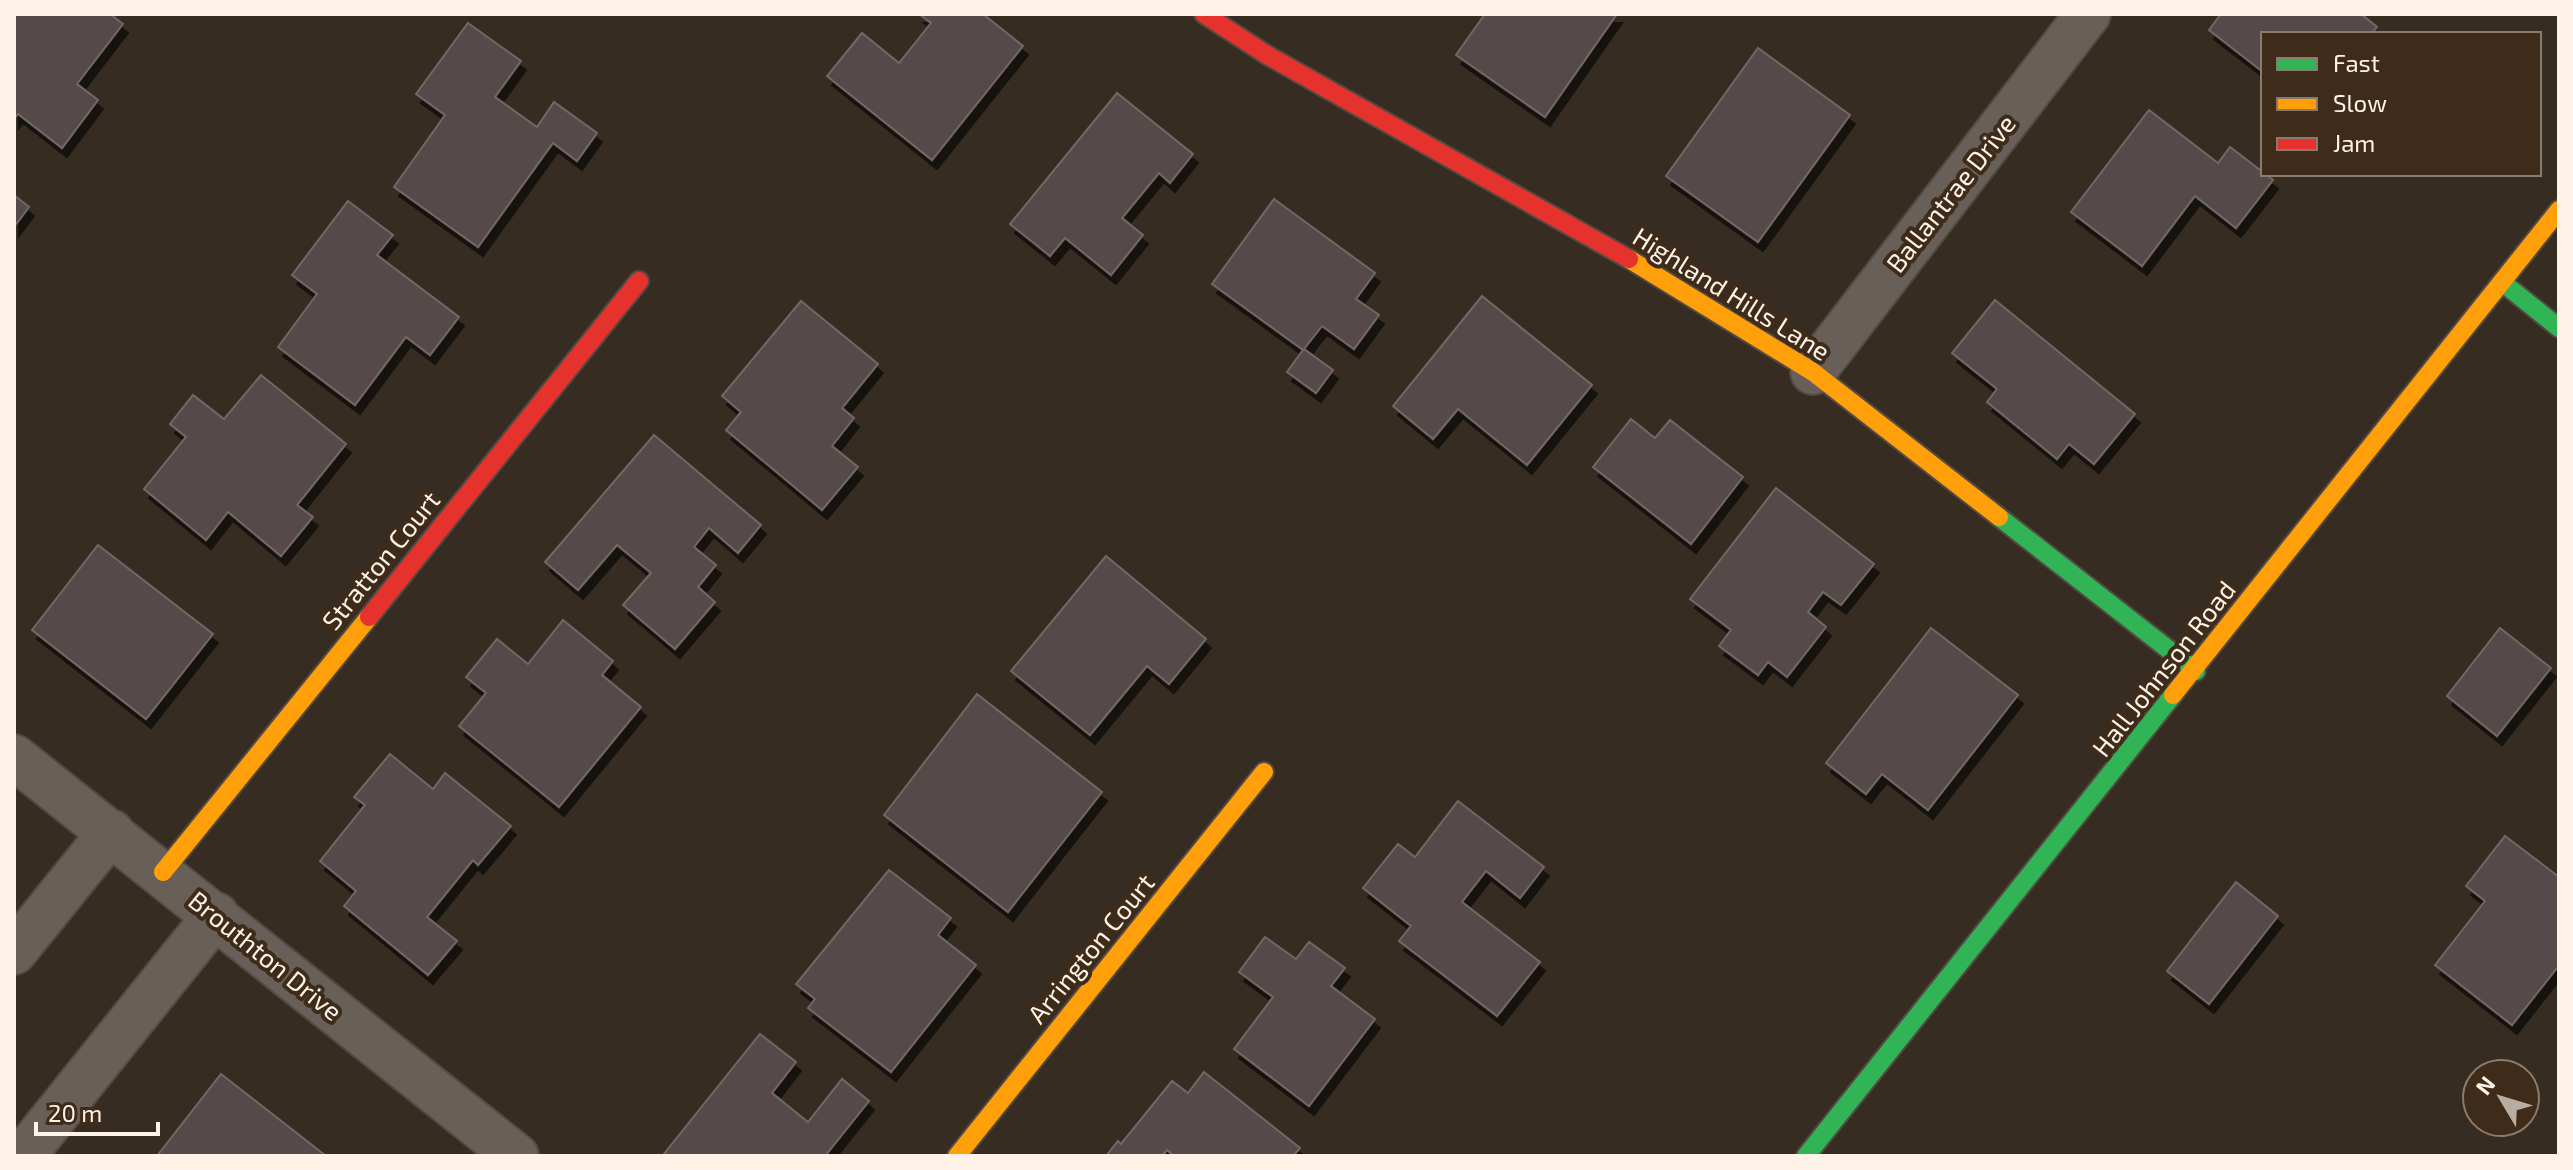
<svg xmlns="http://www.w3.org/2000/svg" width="2573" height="1170" font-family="'Exo 2',sans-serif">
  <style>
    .building { fill: #564848; stroke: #726766; stroke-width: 2; filter: url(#shadow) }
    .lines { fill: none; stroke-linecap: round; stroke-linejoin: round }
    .street-casing { stroke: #524941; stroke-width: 48 }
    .fast-casing { stroke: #524941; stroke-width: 22 }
    .slow-casing { stroke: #524941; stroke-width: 22 }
    .jam-casing { stroke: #524941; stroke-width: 22 }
    .street { stroke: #686058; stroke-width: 44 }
    .fast { stroke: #30b455; stroke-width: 18 }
    .slow { stroke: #ff9f0a; stroke-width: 18 }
    .jam { stroke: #e5322d; stroke-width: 18 }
    .labels { text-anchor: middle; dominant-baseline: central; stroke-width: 8; stroke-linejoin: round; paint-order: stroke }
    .street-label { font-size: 26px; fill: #fff2e7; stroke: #3e2b1a }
  </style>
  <defs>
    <filter id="shadow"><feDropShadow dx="5" dy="9" stdDeviation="0" flood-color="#0009"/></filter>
  </defs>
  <rect width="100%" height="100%" fill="#362c22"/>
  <!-- building -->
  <g class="building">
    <polygon points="14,14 110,14 123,24 77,84 98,100 62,148 18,114 14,119"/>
    <polygon points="919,14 983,14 1023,46 932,160 827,76 862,33 899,63 931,23"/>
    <polygon points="1485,14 1617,14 1545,117 1456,55"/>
    <polygon points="2221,14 2361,14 2377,27 2371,34 2263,34 2263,72 2209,30"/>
    <polygon points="468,23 521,61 495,97 537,127 554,102 597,133 577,161 553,143 478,247 394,187 445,115 416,94"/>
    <polygon points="1758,48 1850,115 1758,242 1666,176"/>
    <polygon points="1117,93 1193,154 1170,183 1159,173 1122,218 1143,235 1111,275 1065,238 1050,256 1010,224"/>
    <polygon points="2149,110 2218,163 2230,147 2273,180 2236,228 2195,196 2142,266 2071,212"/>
    <polygon points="14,195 29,207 14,227"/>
    <polygon points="1274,199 1375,273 1356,299 1379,315 1354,349 1322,326 1304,349 1333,370 1316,393 1287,372 1303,350 1212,284"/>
    <polygon points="348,201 393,235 377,255 459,317 430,355 406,337 355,405 278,347 317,294 292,275"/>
    <polygon points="1482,296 1592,385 1527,465 1458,409 1433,439 1393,406"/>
    <polygon points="1995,300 2135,414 2094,464 2069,444 2057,459 1987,402 1997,389 1952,353"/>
    <polygon points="801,301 878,364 842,408 854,418 832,446 858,467 822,510 726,430 741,412 722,396"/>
    <polygon points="261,375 346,444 297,505 313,517 281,556 228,512 206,540 144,489 186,437 170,424 193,395 224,419"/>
    <polygon points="1631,419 1655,438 1670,420 1743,477 1691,544 1593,467"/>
    <polygon points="654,435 761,525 738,553 709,528 694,547 716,565 698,587 715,602 675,649 623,605 651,573 617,545 578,590 545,562"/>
    <polygon points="1776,488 1874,564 1841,605 1823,592 1808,612 1826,627 1787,677 1768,662 1758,675 1719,646 1731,630 1690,599"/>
    <polygon points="98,545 213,634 146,719 32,630"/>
    <polygon points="1106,556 1206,639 1169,684 1147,666 1090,735 1011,671"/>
    <polygon points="563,620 613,661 602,675 641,707 559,807 459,726 486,693 466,677 497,639 528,664"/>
    <polygon points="1931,628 2018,695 1928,810 1882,774 1866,794 1826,763"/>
    <polygon points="2500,628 2551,668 2497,736 2447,696"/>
    <polygon points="977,694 1102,792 1008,912 884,815"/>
    <polygon points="390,754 433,789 445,773 511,826 478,865 473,860 427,917 457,941 428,975 344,906 356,891 320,861 365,805 354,797"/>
    <polygon points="1458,801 1544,867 1520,898 1486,871 1462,902 1540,962 1497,1016 1399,941 1411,926 1363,888 1398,844 1415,857"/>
    <polygon points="2505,836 2559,877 2559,970 2557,968 2512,1025 2435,965 2485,901 2466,886"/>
    <polygon points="889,870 951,918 938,935 976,965 891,1072 808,1008 815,999 796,984"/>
    <polygon points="2236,882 2278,916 2209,1004 2167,971"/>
    <polygon points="1265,937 1296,959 1309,942 1345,968 1331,986 1375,1019 1309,1106 1234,1049 1273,997 1239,972"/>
    <polygon points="760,1034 796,1062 772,1093 808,1122 842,1079 869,1101 825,1156 666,1156 664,1154"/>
    <polygon points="1204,1072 1300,1148 1293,1156 1174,1156 1167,1150 1162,1156 1106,1156 1118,1141 1121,1144 1172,1081 1188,1093"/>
    <polygon points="221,1074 326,1156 157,1156"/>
  </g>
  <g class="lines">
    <!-- street casing -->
    <g class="street-casing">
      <g id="street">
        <polyline points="1813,372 2088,14"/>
        <polyline points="14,757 516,1156"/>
        <polyline points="14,952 111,832"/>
        <polyline points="23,1156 216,915"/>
      </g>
    </g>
    <!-- fast casing -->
    <g class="fast-casing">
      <g id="fast">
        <polyline points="2502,282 2559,328"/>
        <polyline points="1999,517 2196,671"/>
        <polyline points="1806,1156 2173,695"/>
      </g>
    </g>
    <!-- slow casing -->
    <g class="slow-casing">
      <g id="slow">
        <polyline points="1629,259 1813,372 1999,517"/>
        <polyline points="2173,695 2559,210"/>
        <polyline points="163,872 369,617"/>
        <polyline points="957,1156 1264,772"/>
      </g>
    </g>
    <!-- jam casing -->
    <g class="jam-casing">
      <g id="jam">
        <polyline points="1204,14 1267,55 1629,259"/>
        <polyline points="369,617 639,281"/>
      </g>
    </g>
    <!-- street -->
    <use href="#street" class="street"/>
    <!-- fast -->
    <use href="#fast" class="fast"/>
    <!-- slow -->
    <use href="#slow" class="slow"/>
    <!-- jam -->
    <use href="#jam" class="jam"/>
  </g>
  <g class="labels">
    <!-- street labels -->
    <g class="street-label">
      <text transform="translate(1950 193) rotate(-52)">Ballantrae Drive</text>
      <text transform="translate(1732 293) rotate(32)">Highland Hills Lane</text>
      <text transform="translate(380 560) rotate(-51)">Stratton Court</text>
      <text transform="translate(2163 668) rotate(-52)">Hall Johnson Road</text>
      <text transform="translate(1090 948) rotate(-51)">Arrington Court</text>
      <text transform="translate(266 955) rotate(39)">Brouthton Drive</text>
    </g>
  </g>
  <!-- border -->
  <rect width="2573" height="1170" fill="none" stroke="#fff2e7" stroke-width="32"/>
  <!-- legend -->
  <rect x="2261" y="32" width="280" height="144" fill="#3e2b1a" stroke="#8b7b6c" stroke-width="2"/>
  <rect x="2277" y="58" width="40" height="12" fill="#30b455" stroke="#8b7b6c" stroke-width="2"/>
  <text x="2333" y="72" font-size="24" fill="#fff2e7">Fast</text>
  <rect x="2277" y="98" width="40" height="12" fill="#ff9f0a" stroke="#8b7b6c" stroke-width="2"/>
  <text x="2333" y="112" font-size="24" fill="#fff2e7">Slow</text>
  <rect x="2277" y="138" width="40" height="12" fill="#e5322d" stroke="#8b7b6c" stroke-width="2"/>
  <text x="2333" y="152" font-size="24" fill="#fff2e7">Jam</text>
  <!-- north arrow -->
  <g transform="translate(2501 1098) rotate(308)"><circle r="38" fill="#3e2b1a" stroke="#8b7b6c" stroke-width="2"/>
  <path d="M0-6L14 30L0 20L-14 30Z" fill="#b9ada2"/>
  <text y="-12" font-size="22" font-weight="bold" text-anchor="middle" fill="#fff2e7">N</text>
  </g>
  <!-- scale -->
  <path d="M36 1122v12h122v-12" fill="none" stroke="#fff2e7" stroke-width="4"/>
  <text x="48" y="1122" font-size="24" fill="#fff2e7" stroke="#3e2b1a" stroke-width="6" paint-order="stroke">20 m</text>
</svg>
